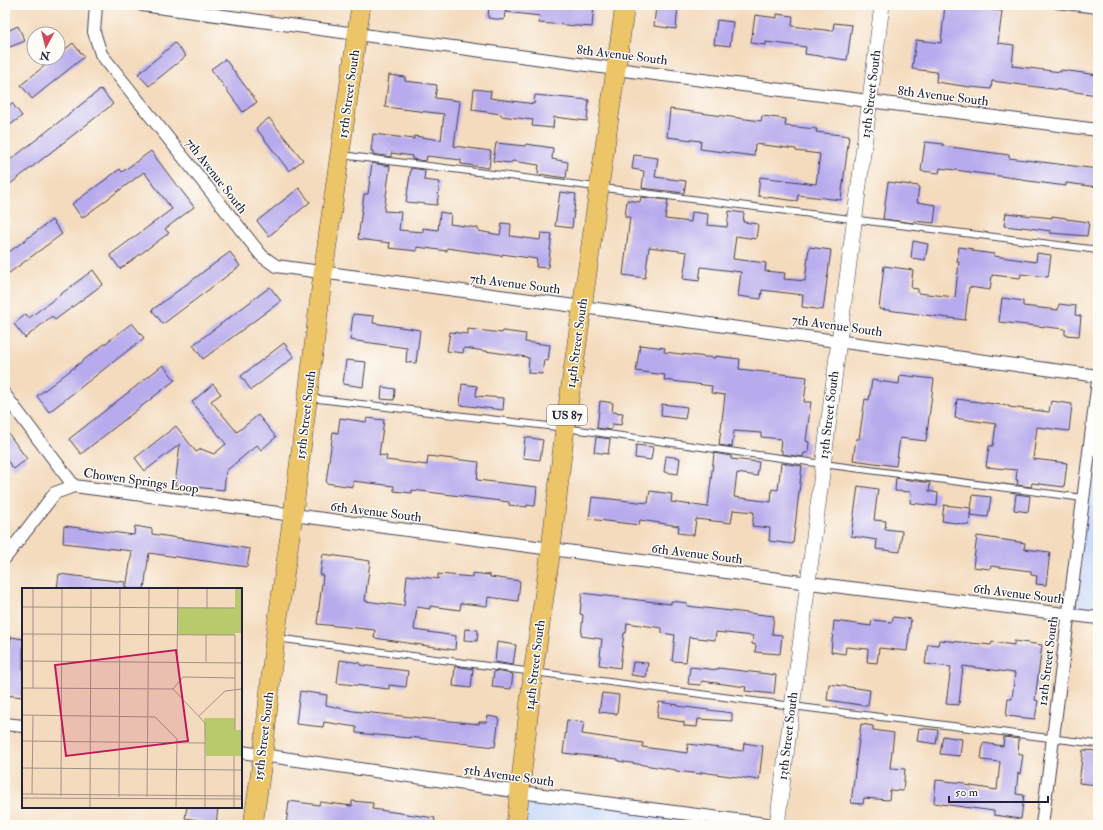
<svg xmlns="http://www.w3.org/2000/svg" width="1103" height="830" font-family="'IM FELL Double Pica',serif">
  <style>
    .built { fill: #ccdbf9 }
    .building { fill: #b8abed }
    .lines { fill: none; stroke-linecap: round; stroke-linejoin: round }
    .service-casing { stroke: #423e4f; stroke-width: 8 }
    .minor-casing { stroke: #423e4f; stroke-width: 14 }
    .tertiary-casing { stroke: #423e4f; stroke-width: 16 }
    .primary-casing { stroke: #423e4f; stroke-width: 20 }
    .service { stroke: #fff; stroke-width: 6 }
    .minor { stroke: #fff; stroke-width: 12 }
    .tertiary { stroke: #fff; stroke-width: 15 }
    .primary { stroke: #edc569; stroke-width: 19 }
    .labels { text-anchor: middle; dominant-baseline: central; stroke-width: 3; stroke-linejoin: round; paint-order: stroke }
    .shield { fill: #fdfcf7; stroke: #646373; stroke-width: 1 }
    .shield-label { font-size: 12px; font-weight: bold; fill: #22223b }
    .street-label { font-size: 13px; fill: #22223b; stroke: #fdfcf7 }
    .inset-road { fill: none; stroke: #a0918a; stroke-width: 1 }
    .view { fill: #c2185b; fill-opacity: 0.15; stroke: #c2185b; stroke-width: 2 }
    .inset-edge { fill: none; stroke: #22223b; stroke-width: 2 }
  </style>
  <rect width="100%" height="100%" fill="#fdfcf7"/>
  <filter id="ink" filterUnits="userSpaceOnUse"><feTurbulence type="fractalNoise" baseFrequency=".025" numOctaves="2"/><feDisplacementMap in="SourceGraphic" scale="8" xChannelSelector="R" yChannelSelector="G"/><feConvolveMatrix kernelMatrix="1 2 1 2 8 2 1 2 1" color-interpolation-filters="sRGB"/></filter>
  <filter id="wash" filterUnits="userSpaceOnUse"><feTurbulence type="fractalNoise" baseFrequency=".012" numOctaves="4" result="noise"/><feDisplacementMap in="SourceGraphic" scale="16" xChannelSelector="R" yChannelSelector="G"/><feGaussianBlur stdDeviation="0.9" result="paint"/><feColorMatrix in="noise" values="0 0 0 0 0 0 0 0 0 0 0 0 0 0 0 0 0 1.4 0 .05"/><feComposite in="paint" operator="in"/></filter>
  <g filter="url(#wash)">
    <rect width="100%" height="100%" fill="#f4dbbe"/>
    <!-- built -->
    <g class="built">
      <polygon points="1098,381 1098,618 1068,614"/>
      <polygon points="520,792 774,825 516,825"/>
    </g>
    <g id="blocks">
      <!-- building -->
      <g class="building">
        <polygon points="489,5 506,5 504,20 488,18"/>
        <polygon points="507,5 594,5 592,27 539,23 540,16 506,12"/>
        <polygon points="656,5 678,5 676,29 654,26"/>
        <polygon points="945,5 956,5 1002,11 998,43 1014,45 1012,66 1061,72 1061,70 1098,75 1098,95 992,81 991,89 970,87 936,82 937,72 912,69 916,40 941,43"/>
        <polygon points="777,14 793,16 792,26 833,31 834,23 852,25 847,60 805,54 806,47 766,42 766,45 751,43 755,15 777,18"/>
        <polygon points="717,20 733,22 730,46 714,44"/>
        <polygon points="18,26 25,41 5,49 5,32"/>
        <polygon points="73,43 84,57 32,99 21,85 54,58 58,58 58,55"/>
        <polygon points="175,43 186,56 149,86 138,74"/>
        <polygon points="225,59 257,102 243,112 211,69"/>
        <polygon points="389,75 405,77 405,81 437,85 435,98 460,101 454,146 491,151 489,168 461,164 461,160 427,156 426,161 412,159 412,156 391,153 391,157 373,154 373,151 371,151 373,134 414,139 414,136 441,140 444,114 385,107"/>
        <polygon points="101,89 113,104 5,188 5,164"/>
        <polygon points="474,89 491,91 490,98 534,104 535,95 589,100 587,121 554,117 553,128 532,126 533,120 501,116 501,114 472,110"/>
        <polygon points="12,103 22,116 5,129 5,109"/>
        <polygon points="670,109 761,121 762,116 786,119 785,126 817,129 816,132 849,136 841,200 798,195 797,201 758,196 760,177 816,184 820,154 796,151 796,149 755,144 754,156 700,149 701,141 667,137"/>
        <polygon points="269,118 303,160 289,171 256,128"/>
        <polygon points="925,142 943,144 943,146 1009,155 1009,158 1098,169 1098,187 1066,183 1066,186 1021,180 1022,179 940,168 939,173 921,171"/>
        <polygon points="496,143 525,146 526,144 553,148 552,159 568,162 566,178 538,174 539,165 512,161 511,163 493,161"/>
        <polygon points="151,151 177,186 178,186 194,207 165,229 169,233 120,269 110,255 172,209 144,172 82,218 72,204 120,169 122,172"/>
        <polygon points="634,155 658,158 655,177 686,181 684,193 642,188 644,171 632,169"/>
        <polygon points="372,163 390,166 384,211 401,212 399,230 423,232 423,228 438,230 440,212 451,214 450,224 478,228 478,231 500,235 502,223 511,224 510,236 540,240 541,233 552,234 548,268 536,267 537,259 502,254 502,256 447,248 447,251 417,247 417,251 389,248 390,243 358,239 364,194 368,194"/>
        <polygon points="411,168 425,170 424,180 440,182 437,205 406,202"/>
        <polygon points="888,182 919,186 917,202 936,205 934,223 914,221 914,223 883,219"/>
        <polygon points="299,188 310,202 269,236 257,221"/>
        <polygon points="560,192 576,194 572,228 555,226"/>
        <polygon points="641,197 668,200 665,219 691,222 692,212 708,214 707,225 727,227 729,211 744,213 743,222 758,224 756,239 736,236 733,259 766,263 765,271 785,273 784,279 805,281 809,247 831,250 823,310 802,307 803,295 762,290 761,299 738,296 741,272 701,267 699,281 683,279 687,252 649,247 645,278 623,275 630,217 625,217 627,200 640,202"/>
        <polygon points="1006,213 1052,218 1052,216 1066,218 1066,219 1089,222 1087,236 1050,233 1051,231 1022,227 1022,228 1004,226"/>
        <polygon points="52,220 62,234 5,276 5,255"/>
        <polygon points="913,241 928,244 925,260 911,258"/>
        <polygon points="959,247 973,249 972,251 994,254 994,256 1036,262 1037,253 1051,255 1048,277 1021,274 1020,278 992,275 990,290 969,287 965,320 879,309 884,266 913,270 911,288 918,289 918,293 955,297 959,262 957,262"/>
        <polygon points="230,252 240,266 163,324 152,310"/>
        <polygon points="93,270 103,284 55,320 52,316 25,338 14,324 26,314 29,318"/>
        <polygon points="270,287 281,301 203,359 193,345"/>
        <polygon points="1002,298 1023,301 1023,306 1058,310 1059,304 1076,306 1075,315 1081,316 1079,336 1065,335 1065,329 999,322"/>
        <polygon points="353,314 374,316 373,323 420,330 416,363 406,362 407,348 350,340"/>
        <polygon points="132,323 144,338 49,412 37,396"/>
        <polygon points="468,329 502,333 503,331 526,334 525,342 550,345 548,361 544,360 542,374 528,373 529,358 527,358 527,357 464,348 463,353 447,351 450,332 468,334"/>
        <polygon points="284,343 294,357 251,390 241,376"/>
        <polygon points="640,345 665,348 664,352 715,358 715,356 740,359 739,369 807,377 804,402 811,402 806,441 809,442 808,453 804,453 803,457 782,454 782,450 780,450 781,439 761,437 761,433 734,431 732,447 719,445 725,395 711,393 712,386 664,380 665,375 636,371"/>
        <polygon points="346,360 366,362 363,387 343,384"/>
        <polygon points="163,365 175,380 81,454 69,439"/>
        <polygon points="900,375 934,379 926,441 900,438 896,466 853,460 856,439 859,439 865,399 869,400 872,380 899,384"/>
        <polygon points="213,384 221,394 211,401 237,432 258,415 276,437 261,450 257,445 226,471 224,490 175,485 180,444 145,471 135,458 176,426 196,452 201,449 214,454 226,444 192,402"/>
        <polygon points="462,384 477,386 476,396 504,398 503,410 460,405"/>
        <polygon points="382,387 395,389 394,400 381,399"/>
        <polygon points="957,399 1009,406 1009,407 1049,412 1051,401 1072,404 1069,431 1037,427 1033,459 1067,463 1064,487 1032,483 1031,487 1017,485 1018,480 1016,480 1017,470 986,467 989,446 993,446 996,424 955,418"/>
        <polygon points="600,401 613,403 612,412 623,413 621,425 612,424 611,430 597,428"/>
        <polygon points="662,404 687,407 685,419 661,416"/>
        <polygon points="340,418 366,422 367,418 384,420 379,455 387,456 386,460 427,465 428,456 479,462 477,480 537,487 535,506 527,505 527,507 509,505 509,502 412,490 412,493 394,491 394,486 353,481 353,487 326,483 333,432 338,433"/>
        <polygon points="5,429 27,459 14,469 5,458"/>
        <polygon points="525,437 543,440 540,460 523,458"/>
        <polygon points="596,437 610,439 608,454 594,452"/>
        <polygon points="636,445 653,447 651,460 635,458"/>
        <polygon points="714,453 731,456 731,459 759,462 757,476 737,473 734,497 771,502 772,489 778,490 781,463 802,466 793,544 769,541 770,528 752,526 754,512 733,510 731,523 696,519 694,535 678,533 679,526 640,520 639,525 589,519 592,497 648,503 650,491 672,494 671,502 708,507"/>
        <polygon points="666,456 680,458 678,474 664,472"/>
        <polygon points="896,478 930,483 929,491 938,493 937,506 910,503 911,492 895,491"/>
        <polygon points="858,486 878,489 874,520 886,521 885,529 902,531 900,552 876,549 877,540 851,536"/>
        <polygon points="1016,494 1030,496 1028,512 1014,510"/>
        <polygon points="973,495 991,497 988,517 970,515"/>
        <polygon points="944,505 971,508 969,525 942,521"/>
        <polygon points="64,526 134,535 135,526 152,529 152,534 250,549 247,567 149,553 144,589 126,589 132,551 63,543"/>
        <polygon points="977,536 1025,543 1024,549 1050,552 1046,585 1036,584 1037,576 1031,575 1031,571 991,566 990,569 973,567"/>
        <polygon points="323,554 370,561 365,601 404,606 407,575 438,579 438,574 472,577 472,573 490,575 490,577 520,581 518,601 488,597 487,606 461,603 460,610 430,606 430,609 417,607 414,630 456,636 455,650 374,638 375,630 317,624 323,575 320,575"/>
        <polygon points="59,574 125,582 125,589 57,589"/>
        <polygon points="582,593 671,604 671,601 687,603 687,606 774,616 772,634 782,635 780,654 755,652 756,645 752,644 753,636 716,632 715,640 689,637 686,662 672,661 675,635 662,633 662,628 627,623 626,633 624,633 620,668 599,665 602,639 581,636 583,615 580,614"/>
        <polygon points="893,617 911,619 907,651 879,648 877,663 867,662 868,649 846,647 845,654 831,652 834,621 871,626 872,620 892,622"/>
        <polygon points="465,629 478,630 477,641 464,640"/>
        <polygon points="11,637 23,639 23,697 5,695 5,685"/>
        <polygon points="939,640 991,645 992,642 1014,645 1014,641 1042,645 1035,700 1038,701 1035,719 1006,716 1008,699 1012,699 1015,673 963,666 959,705 946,704 951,667 925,664 928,644 938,645"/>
        <polygon points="497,642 516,645 513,665 495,662"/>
        <polygon points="340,660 360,663 360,665 408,671 406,687 389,685 389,689 337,683"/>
        <polygon points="633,662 648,663 646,677 631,675"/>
        <polygon points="455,666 473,669 471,688 453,686"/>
        <polygon points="690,667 718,670 718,668 776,675 774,694 745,691 746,687 702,681 701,685 688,684"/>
        <polygon points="494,671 513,674 511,689 492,687"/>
        <polygon points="829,684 870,690 868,706 827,700"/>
        <polygon points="300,691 327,695 326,705 353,711 479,724 479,722 486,722 488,716 499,718 495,747 409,737 409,738 356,733 356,727 324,722 323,727 296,724"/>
        <polygon points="602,693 619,695 617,714 599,712"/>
        <polygon points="659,702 678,705 677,706 732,713 732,721 698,719 697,727 684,726 684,722 657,718"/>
        <polygon points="567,720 584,722 582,734 643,743 642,747 687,753 688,744 743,751 744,743 763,746 759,780 701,772 701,774 676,771 676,770 618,761 618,759 563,753"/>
        <polygon points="861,724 873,726 873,730 894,733 890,768 905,769 903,791 890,790 889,800 864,798 863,804 851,803"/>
        <polygon points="919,728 938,730 936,744 917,741"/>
        <polygon points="943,736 962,739 960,756 940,754"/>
        <polygon points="1004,737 1019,739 1018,755 1023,755 1020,774 1018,773 1016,794 1024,795 1021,819 994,815 994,811 934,803 936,780 965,783 965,785 997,790 1000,762 981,760 983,743 1003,746"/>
        <polygon points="1083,750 1098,751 1098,785 1079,783"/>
        <polygon points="289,801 319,805 320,802 352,806 352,801 373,803 372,809 435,818 434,825 360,825 306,820 305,825 286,825"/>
        <polygon points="187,807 218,807 216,825 203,825 204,821 185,818"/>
      </g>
    </g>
  </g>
  <g filter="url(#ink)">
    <use href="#blocks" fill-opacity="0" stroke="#423e4f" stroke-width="1"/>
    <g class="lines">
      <!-- service casing -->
      <g class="service-casing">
        <g id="service">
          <polyline points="1056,5 1098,10"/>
          <path d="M341,155C594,186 846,219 1098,250"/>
          <polyline points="310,398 565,428 823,464 1083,498"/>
          <polyline points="276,638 792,706 1098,744"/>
        </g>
      </g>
      <!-- minor casing -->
      <g class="minor-casing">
        <g id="minor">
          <polyline points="96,5 94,32 101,54 262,256 276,266 1098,376"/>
          <polyline points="142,5 616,69 1098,130"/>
          <polyline points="5,395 74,486 809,583 1098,618"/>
          <polyline points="5,558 55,493 74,486"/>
          <polyline points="5,724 23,726"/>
          <polyline points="241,752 520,792 774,825"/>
          <polyline points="1042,825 1098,381"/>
        </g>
      </g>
      <!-- tertiary casing -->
      <g class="tertiary-casing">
        <polyline id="tertiary" points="777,825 882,5"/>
      </g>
      <!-- primary casing -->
      <g class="primary-casing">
        <g id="primary">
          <polyline points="253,825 263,755 275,638 293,515 323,273 361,5"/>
          <polyline points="516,825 533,673 551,549 565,428 625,5"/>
        </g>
      </g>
      <!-- service -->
      <use href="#service" class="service"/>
      <!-- minor -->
      <use href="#minor" class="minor"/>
      <!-- tertiary -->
      <use href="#tertiary" class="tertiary"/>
      <!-- primary -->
      <use href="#primary" class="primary"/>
    </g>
  </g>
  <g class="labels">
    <!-- shield labels -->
    <rect class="shield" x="547" y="405" width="40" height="20" rx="3"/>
    <g class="shield-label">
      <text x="567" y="415">US 87</text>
    </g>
    <!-- street labels -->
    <g class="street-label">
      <text transform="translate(622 55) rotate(7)">8th Avenue South</text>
      <text transform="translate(349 94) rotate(-82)">15th Street South</text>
      <text transform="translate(871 94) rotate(-83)">13th Street South</text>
      <text transform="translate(943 96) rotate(7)">8th Avenue South</text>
      <text transform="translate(216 176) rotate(52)">7th Avenue South</text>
      <text transform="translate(515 284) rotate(7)">7th Avenue South</text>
      <text transform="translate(837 326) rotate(8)">7th Avenue South</text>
      <text transform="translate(577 343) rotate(-82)">14th Street South</text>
      <text transform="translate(306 415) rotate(-83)">15th Street South</text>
      <text transform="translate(829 415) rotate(-83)">13th Street South</text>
      <text transform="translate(141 481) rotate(8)">Chowen Springs Loop</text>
      <text transform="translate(376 512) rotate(7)">6th Avenue South</text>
      <text transform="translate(697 554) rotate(7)">6th Avenue South</text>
      <text transform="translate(1019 594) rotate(7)">6th Avenue South</text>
      <text transform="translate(1048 661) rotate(-83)">12th Street South</text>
      <text transform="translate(535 665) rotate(-83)">14th Street South</text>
      <text transform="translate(264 736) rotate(-83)">15th Street South</text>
      <text transform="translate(788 736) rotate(-83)">13th Street South</text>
      <text transform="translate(509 776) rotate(8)">5th Avenue South</text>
    </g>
  </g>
  <!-- overview -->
  <g transform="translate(22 588)">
    <rect width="220" height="220" fill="#f4dbbe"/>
    <path d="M213,0H220V45H213V47H156V20H213ZM182,130H213V142H220V168H184Z" fill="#b9ca6d"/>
    <path class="inset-road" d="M0,19L213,20M185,21V0M0,46L213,47V142M0,73L220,75M155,74L156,0M184,74V47M0,100L151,101L183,135V220M11,100V0M151,101L161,89L213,90M0,127L133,129L155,151L154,220M177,128L203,103L220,101M0,153L183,155M212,168V220M0,180L220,182M0,206L220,208M10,206L11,127M39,208L40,0M97,209L98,0M125,209L127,0M0,210L220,211M68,220L69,0"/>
    <path class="view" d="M154,62L166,153L44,168L33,77Z"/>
    <rect width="220" height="220" class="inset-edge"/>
  </g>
  <!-- margin -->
  <rect width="1103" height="830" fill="none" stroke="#fdfcf7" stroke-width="20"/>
  <!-- north arrow -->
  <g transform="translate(46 46) rotate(187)"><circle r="19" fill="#fdfcf7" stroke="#a5a5ac"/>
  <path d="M0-3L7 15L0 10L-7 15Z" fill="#d1495b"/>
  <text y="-6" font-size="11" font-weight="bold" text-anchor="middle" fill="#22223b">N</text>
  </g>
  <!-- scale -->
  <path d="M949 796v6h99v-6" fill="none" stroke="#22223b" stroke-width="2"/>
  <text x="955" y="796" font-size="12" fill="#22223b" stroke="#fdfcf7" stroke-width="3" paint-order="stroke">50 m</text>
</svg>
